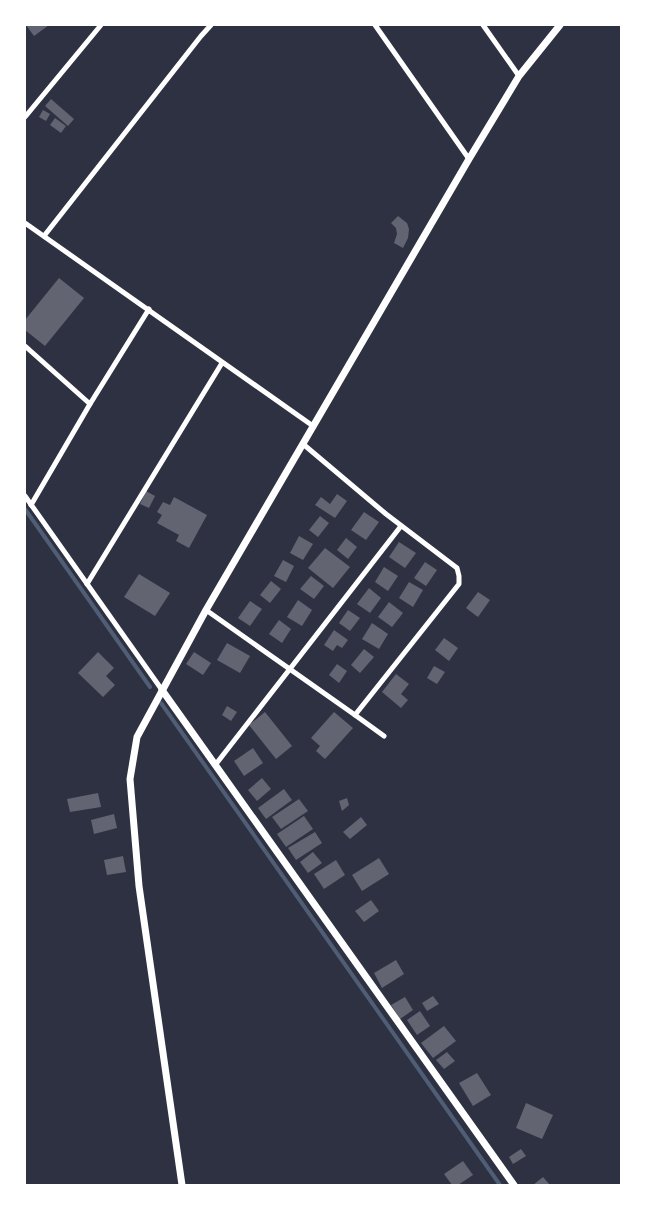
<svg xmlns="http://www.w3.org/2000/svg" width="646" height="1210" font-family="'Libre Baskerville',serif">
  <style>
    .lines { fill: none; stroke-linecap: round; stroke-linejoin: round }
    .stream { stroke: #4f5d75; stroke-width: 4 }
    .building { fill: #626471 }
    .minor { stroke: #fff; stroke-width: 5 }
    .tertiary { stroke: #fff; stroke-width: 7 }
  </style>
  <rect width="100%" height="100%" fill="#2d3142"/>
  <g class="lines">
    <!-- stream -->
    <g class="stream">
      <polyline points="25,509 150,687"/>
      <polyline points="161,703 500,1185"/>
    </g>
  </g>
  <!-- building -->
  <g class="building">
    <polygon points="26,25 49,25 34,36"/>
    <polygon points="51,99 74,119 68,126 45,106"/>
    <polygon points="43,110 50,114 46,121 39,117"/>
    <polygon points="55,118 66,126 61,133 50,125"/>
    <polygon points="398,216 407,223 409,229 408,238 403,248 394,243 397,234 396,228 391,223"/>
    <polygon points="59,278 84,298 45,346 25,330 25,320"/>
    <polygon points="146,491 155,496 149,508 140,504"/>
    <polygon points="337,494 347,501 335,518 315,505 321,497 330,504"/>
    <polygon points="174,497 207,515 189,548 176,541 179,535 157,523 162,515 157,512 163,502 170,505"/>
    <polygon points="364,512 379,522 366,540 351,530"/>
    <polygon points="320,516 329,523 318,537 309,530"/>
    <polygon points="299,536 313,544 303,560 290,553"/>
    <polygon points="346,538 357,547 348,559 337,550"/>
    <polygon points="399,542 416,553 405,568 389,557"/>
    <polygon points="325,548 350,567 333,588 308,568"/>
    <polygon points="283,560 294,566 286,582 274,576"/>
    <polygon points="425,562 437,570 426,586 414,578"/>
    <polygon points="384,567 398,576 388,591 375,582"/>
    <polygon points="139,574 170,593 155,616 124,597"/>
    <polygon points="311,576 324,586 314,599 300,589"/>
    <polygon points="271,581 281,589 270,603 260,595"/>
    <polygon points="409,582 423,590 413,607 399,598"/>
    <polygon points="369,588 381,598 370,613 357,604"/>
    <polygon points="478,592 490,600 478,617 466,608"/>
    <polygon points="298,600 312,610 302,626 287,617"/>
    <polygon points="250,601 262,609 250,626 238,618"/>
    <polygon points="389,602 403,613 392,627 378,617"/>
    <polygon points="348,610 360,618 350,631 339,623"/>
    <polygon points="279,620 291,629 282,643 269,634"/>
    <polygon points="372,623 388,634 379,649 362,639"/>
    <polygon points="334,630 348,640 342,648 337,645 333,651 324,645"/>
    <polygon points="444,638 458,648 449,661 435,650"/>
    <polygon points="227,643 250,656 240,673 217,660"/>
    <polygon points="364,649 374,657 360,673 351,665"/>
    <polygon points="98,652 114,668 106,676 115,685 103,697 78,673"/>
    <polygon points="194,652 211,663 203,675 186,664"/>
    <polygon points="337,664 347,671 339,683 329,675"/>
    <polygon points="434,666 445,672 437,684 427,678"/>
    <polygon points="396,674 409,684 401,694 408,700 401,708 382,692"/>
    <polygon points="227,706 237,712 231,721 222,715"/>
    <polygon points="265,712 292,746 276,759 249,725"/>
    <polygon points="334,712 353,728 325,759 316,751 320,746 311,738"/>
    <polygon points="253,748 263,763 244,776 234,761"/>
    <polygon points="262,778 271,789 257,801 248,790"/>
    <polygon points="284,789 292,800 266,819 258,808"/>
    <polygon points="98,793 101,807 70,812 67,799"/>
    <polygon points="347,798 349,805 342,811 339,801"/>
    <polygon points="299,799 308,811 281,829 272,817"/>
    <polygon points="114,814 117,828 94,834 91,820"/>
    <polygon points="304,816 313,829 286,847 277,834"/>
    <polygon points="361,817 367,825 350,839 343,832"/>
    <polygon points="315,832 322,843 296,860 288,848"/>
    <polygon points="313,852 322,863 308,873 300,862"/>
    <polygon points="123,856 126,872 107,875 104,860"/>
    <polygon points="379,858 389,874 362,891 352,875"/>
    <polygon points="336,860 345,875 324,889 314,874"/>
    <polygon points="371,900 379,911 364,922 355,911"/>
    <polygon points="396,960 404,974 382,988 374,973"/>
    <polygon points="433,996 439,1004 427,1011 422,1003"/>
    <polygon points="405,997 413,1010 400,1019 391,1005"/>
    <polygon points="420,1011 430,1026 417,1035 407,1020"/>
    <polygon points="444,1026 456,1041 433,1058 421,1043"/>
    <polygon points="447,1052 455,1061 444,1069 436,1060"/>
    <polygon points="477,1073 491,1095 473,1106 459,1083"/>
    <polygon points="526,1103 553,1115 542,1139 516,1128"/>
    <polygon points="521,1149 526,1156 513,1164 509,1157"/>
    <polygon points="463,1161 473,1175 458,1185 452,1185 444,1174"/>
    <polygon points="543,1177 550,1185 533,1185"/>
  </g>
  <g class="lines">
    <!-- minor -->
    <g class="minor">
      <polyline points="375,25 469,159"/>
      <polyline points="483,25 519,76"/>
      <polyline points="25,117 101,25"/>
      <polyline points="25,223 313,426"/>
      <polyline points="44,236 201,36 211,25"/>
      <polyline points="25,346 90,404"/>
      <polyline points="25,496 162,690"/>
      <polyline points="31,505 90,404 149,309"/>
      <polyline points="87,584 222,363"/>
      <polyline points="206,610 355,715 459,584 459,576 457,568 386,514 303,444"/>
      <polyline points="355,715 384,736"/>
      <polyline points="216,764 401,526"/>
    </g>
    <!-- tertiary -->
    <g class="tertiary">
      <polyline points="162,690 514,1185"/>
      <polyline points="182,1185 139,886 130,779 137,737 206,610 469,159 519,76 560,25"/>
    </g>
  </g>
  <!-- border -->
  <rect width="646" height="1210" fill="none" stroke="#ffffff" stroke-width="52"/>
</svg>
